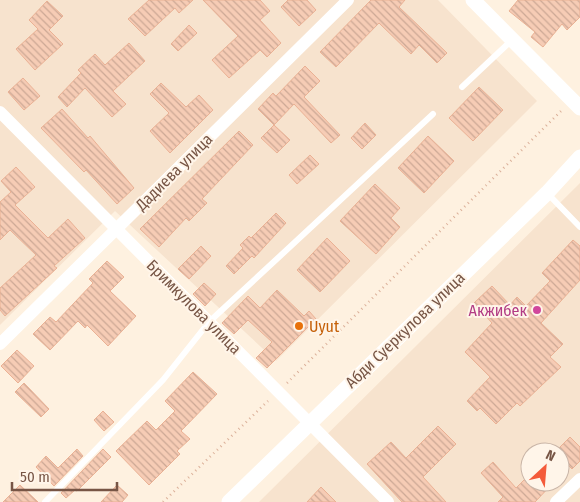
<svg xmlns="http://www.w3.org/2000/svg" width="580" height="502" font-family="'Fira Sans Condensed',sans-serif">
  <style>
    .residential { fill: #f7e3ce; fill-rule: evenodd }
    .building { fill: url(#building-back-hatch); stroke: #eab194 }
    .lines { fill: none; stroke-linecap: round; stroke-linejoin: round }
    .path { stroke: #dbb099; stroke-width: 2.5; stroke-dasharray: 1 4; stroke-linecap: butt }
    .service { stroke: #fff; stroke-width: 6 }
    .minor { stroke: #fff; stroke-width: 12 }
    .tertiary { stroke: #fff; stroke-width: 15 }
    .hotel-dot { fill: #d1479c; stroke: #fff5e9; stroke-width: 2 }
    .food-dot { fill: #e8710a; stroke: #fff5e9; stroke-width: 2 }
    .labels { text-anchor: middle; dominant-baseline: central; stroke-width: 4; stroke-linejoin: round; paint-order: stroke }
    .street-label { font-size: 16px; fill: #775545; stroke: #fff5e9 }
    .hotel-label { font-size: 16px; fill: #b23c85; stroke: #fff5e9; text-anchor: end }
    .food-label { font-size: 16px; fill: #c56008; stroke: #fff5e9; text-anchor: start }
  </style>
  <defs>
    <pattern id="building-back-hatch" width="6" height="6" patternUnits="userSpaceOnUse" patternTransform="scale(1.25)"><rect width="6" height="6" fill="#f6ccb5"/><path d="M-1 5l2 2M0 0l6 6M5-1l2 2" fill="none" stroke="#cca895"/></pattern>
  </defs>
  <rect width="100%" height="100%" fill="#fef1e0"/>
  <!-- residential -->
  <g class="residential">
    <polygon points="0,0 438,0 537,101 276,361 115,211 0,325"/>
    <path d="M580,183V502H259ZM530,452H560V482H530Z"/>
  </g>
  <!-- building -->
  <g class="building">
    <polygon points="149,0 193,0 179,13 175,8 145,36 128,19"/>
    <polygon points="203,0 260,0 270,11 260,20 281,43 267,57 260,50 229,78 212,60 238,36"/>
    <polygon points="288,0 307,0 316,10 299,26 281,7"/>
    <polygon points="371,0 405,0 399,7 447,53 437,63 419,45 411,54 379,23 336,67 320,52"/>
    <polygon points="518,0 580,0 580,17 567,30 562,24 543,47 531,37 535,32 509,11"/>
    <polygon points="47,1 63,16 49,30 63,44 35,70 16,49 38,29 29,20"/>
    <polygon points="189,25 197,33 178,51 171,44"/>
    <polygon points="129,43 145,61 113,91 126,104 112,117 85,88 67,107 58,97 81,73 78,70 95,54 105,65"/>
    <polygon points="305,66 320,81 304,97 340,135 331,143 294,104 274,125 258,109 273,93 276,96"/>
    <polygon points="23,78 40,96 24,110 8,92"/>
    <polygon points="161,83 186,107 199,95 213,110 170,153 150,131 169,113 150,94"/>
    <polygon points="479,87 503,110 473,141 449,118"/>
    <polygon points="62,109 88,138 90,136 134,188 117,204 86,170 84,172 41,128"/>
    <polygon points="365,123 376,135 362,149 351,138"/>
    <polygon points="274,125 290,140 277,153 261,138"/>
    <polygon points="239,131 253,145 202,199 207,203 189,221 186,218 159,247 140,229"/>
    <polygon points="428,136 454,161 424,193 398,168"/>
    <polygon points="310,155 319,164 297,184 289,175"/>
    <polygon points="16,167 35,187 15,205 48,238 68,219 85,238 54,266 57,268 5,316 0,310 0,288 36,255 10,230 0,240 0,202 11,192 1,181"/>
    <polygon points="375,184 400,208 391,218 400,227 376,254 340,221"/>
    <polygon points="276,213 286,223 254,258 252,256 234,274 226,266 243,248 240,245 249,236 251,238"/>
    <polygon points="327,238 350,261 320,292 297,270"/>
    <polygon points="573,240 580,246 580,280 541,323 563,344 550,357 561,367 520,406 517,403 496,424 480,408 477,411 467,401 490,377 465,352 492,323 474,303 492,286 510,305 517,297 526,306 550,281 542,273"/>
    <polygon points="201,246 211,256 189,279 178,269"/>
    <polygon points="107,261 124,277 110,291 136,316 108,346 87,325 85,328 78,321 50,350 33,334 50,317 56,322 93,283 89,279"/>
    <polygon points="204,283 216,294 205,306 193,294"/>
    <polygon points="277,290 304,316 309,311 316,319 267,368 256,358 272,342 248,320 234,334 222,323 248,296 260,308"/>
    <polygon points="17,350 34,366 18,383 1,366"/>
    <polygon points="193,372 217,394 181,431 190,439 177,451 180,454 149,485 116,451 147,421 156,430 175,411 165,401"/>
    <polygon points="24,383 49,409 41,417 15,392"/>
    <polygon points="103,411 114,422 104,431 94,420"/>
    <polygon points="438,426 456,444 423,477 446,502 402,502 367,464 391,442 406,458"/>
    <polygon points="570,437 580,447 580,461 572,469 560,457 560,452 555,452"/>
    <polygon points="77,449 83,456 54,486 36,467 46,456 58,468"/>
    <polygon points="103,449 111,457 77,491 75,490 66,498 61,493"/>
    <polygon points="493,462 516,488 530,474 530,482 554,482 535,502 498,502 503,497 481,473"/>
    <polygon points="20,485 38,502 3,502"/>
    <polygon points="117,485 128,495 122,502 101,502"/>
    <polygon points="321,487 336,502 307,502"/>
  </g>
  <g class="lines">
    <!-- path -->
    <g class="path">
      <polyline points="287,383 563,109"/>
      <polyline points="163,502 268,401"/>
    </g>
    <!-- service -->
    <g class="service">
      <polyline points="462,87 512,40"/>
      <polyline points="548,194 580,227"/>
      <polyline points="45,502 163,380 209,322 433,114"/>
    </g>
    <!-- minor -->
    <g class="minor">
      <polyline points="0,112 388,502"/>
      <polyline points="0,344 348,0"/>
      <polyline points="556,502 580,479"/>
    </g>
    <!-- tertiary -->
    <g class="tertiary">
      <polyline points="473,0 580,108"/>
      <polyline points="229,502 547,193 580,157"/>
    </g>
  </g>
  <!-- markers -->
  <circle class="hotel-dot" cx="537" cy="310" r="5"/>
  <circle class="food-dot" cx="299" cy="326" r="5"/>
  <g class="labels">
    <!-- street labels -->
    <g class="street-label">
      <text transform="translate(174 172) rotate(-45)">Дадиева улица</text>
      <text transform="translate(194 307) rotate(45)">Бримкулова улица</text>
      <text transform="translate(405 330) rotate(-44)">Абди Суеркулова улица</text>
    </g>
    <!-- hotel labels -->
    <g class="hotel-label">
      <text x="527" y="310">Акжибек</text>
    </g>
    <!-- food labels -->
    <g class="food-label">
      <text x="309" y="326">Uyut</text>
    </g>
  </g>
  <!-- north arrow -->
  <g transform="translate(545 467) rotate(26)"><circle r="24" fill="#fff5e9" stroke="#c9b5a7"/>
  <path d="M0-4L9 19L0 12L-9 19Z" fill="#f45b3a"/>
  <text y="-8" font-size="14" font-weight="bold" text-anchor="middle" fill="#775545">N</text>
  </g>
  <!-- scale -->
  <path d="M12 482v8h105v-8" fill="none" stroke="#775545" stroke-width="2.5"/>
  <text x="20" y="482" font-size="15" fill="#775545" stroke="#fff5e9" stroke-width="4" paint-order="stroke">50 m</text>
</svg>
